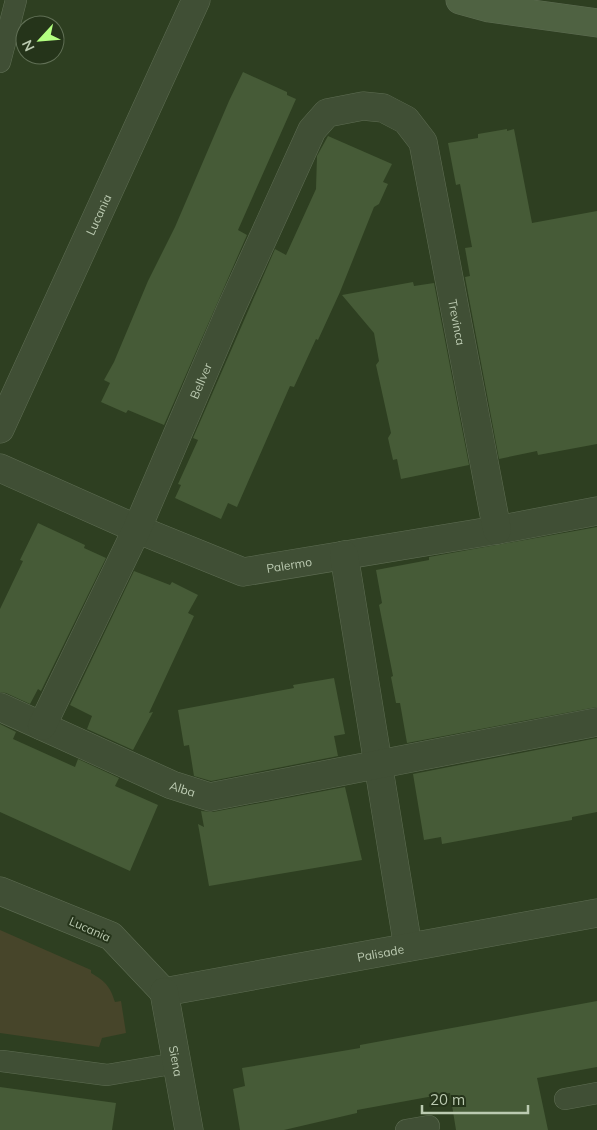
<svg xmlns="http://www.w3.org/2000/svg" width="597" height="1130" font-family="Mulish,sans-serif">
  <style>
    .green { fill: #47452a }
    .building { fill: #465b37 }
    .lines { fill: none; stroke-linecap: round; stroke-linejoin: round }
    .lane-casing { stroke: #5e6d53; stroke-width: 22 }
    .street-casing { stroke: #5e6d53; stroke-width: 29 }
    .secondary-casing { stroke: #5e6d53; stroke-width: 29 }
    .lane { stroke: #404f35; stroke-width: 21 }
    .street { stroke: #404f35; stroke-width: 28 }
    .secondary { stroke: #4f6242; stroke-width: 28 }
    .labels { text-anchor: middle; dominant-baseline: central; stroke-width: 4; stroke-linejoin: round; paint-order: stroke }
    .street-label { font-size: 12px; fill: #bbcab1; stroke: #25341a }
  </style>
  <rect width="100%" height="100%" fill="#2e3f21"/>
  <!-- green -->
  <path class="green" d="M0,930L91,970V973C105,981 110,986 115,1002L121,1001L126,1033L102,1038L99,1047L0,1033Z"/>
  <!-- building -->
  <g class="building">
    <polygon points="243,72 287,92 287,95 296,99 238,230 247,235 164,425 128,410 126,413 101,402 110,383 104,380 114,362 148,281 175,227 229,101"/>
    <polygon points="507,129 507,131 514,129 532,223 597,211 597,444 538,455 537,451 499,459 465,277 470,276 465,248 472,247 460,184 456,185 448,143 478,138 478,134"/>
    <polygon points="328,136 392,164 383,182 388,184 379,204 374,207 340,292 318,340 316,339 294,387 290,386 237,507 228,503 221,519 175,498 181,485 178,484 198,440 193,438 275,249 286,255 316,189 317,156"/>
    <polygon points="413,282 414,286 434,283 469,465 401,479 397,459 393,460 388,438 391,433 376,365 379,361 374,333 342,295"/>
    <polygon points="38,523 85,545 84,548 106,558 41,691 38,689 30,704 6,693 0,692 0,609 23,561 20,560"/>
    <polygon points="597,527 597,707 407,743 400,703 396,703 391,677 393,676 379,605 382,603 376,570 429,560 429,557"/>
    <polygon points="134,571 170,585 172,582 198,595 188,613 194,616 149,713 153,712 133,750 87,729 92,716 70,705"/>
    <polygon points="334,678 345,734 334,736 338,756 211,781 194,776 189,745 184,746 178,710 294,688 293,685"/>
    <polygon points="0,724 16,732 13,739 75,767 78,759 119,778 115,786 158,805 130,871 0,812"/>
    <polygon points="597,738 597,812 572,817 572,820 442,844 441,837 424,840 413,774"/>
    <polygon points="345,787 362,860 209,886 198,824 204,827 201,811 213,812"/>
    <polygon points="597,1001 597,1067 537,1078 548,1130 456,1130 450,1093 357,1110 357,1113 284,1130 240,1130 233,1089 245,1086 242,1068 360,1048 360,1045"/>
    <polygon points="0,1087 116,1103 112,1130 0,1130"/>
  </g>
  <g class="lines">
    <!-- lane casing -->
    <g class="lane-casing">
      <g id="lane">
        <polyline points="0,62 16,0"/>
        <polyline points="2,1061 107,1075 177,1063"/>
        <polyline points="565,1099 597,1093"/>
        <polyline points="406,1130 429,1126"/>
      </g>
    </g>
    <!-- street casing -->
    <g class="street-casing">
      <g id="street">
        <path id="s1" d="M0,429L196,0"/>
        <path id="s2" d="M0,468L137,529L243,572L497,530L597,511"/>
        <polyline points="344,555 408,947"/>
        <path id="s3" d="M0,707L172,785L210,797L597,722"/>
        <path id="s4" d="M42,726L137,529L230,311L312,130L327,113L363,106L383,108L406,120L423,142L497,530"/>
        <polyline points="0,891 111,936 164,992"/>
        <path id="s5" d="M164,992L597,913"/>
        <path id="s6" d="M164,992L189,1130"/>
      </g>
    </g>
    <!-- secondary casing -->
    <g class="secondary-casing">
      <polyline id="secondary" points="460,0 489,8 597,23"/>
    </g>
    <!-- lane -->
    <use href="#lane" class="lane"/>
    <!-- street -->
    <use href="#street" class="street"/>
    <!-- secondary -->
    <use href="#secondary" class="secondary"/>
  </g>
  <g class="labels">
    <!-- street labels -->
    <g class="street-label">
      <text stroke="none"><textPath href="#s1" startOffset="236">Lucania</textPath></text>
      <text stroke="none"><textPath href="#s4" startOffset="971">Trevinca</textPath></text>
      <text stroke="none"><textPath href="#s4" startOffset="380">Bellver</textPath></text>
      <text stroke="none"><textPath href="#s2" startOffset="311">Palermo</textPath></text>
      <text stroke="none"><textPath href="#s3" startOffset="200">Alba</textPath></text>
      <text transform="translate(90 929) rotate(24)">Lucania</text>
      <text stroke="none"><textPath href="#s5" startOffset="220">Palisade</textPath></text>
      <text stroke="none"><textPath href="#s6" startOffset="70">Siena</textPath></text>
    </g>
  </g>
  <!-- north arrow -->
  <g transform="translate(40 40) rotate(244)"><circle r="24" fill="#25341a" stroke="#617056"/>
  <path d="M0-4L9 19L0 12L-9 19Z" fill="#b3ff81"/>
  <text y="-8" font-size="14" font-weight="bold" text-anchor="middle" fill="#bbcab1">N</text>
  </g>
  <!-- scale -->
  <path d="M422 1105v8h106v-8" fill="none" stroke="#bbcab1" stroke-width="2.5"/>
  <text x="430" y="1105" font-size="15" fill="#bbcab1" stroke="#25341a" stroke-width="4" paint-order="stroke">20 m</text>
</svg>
